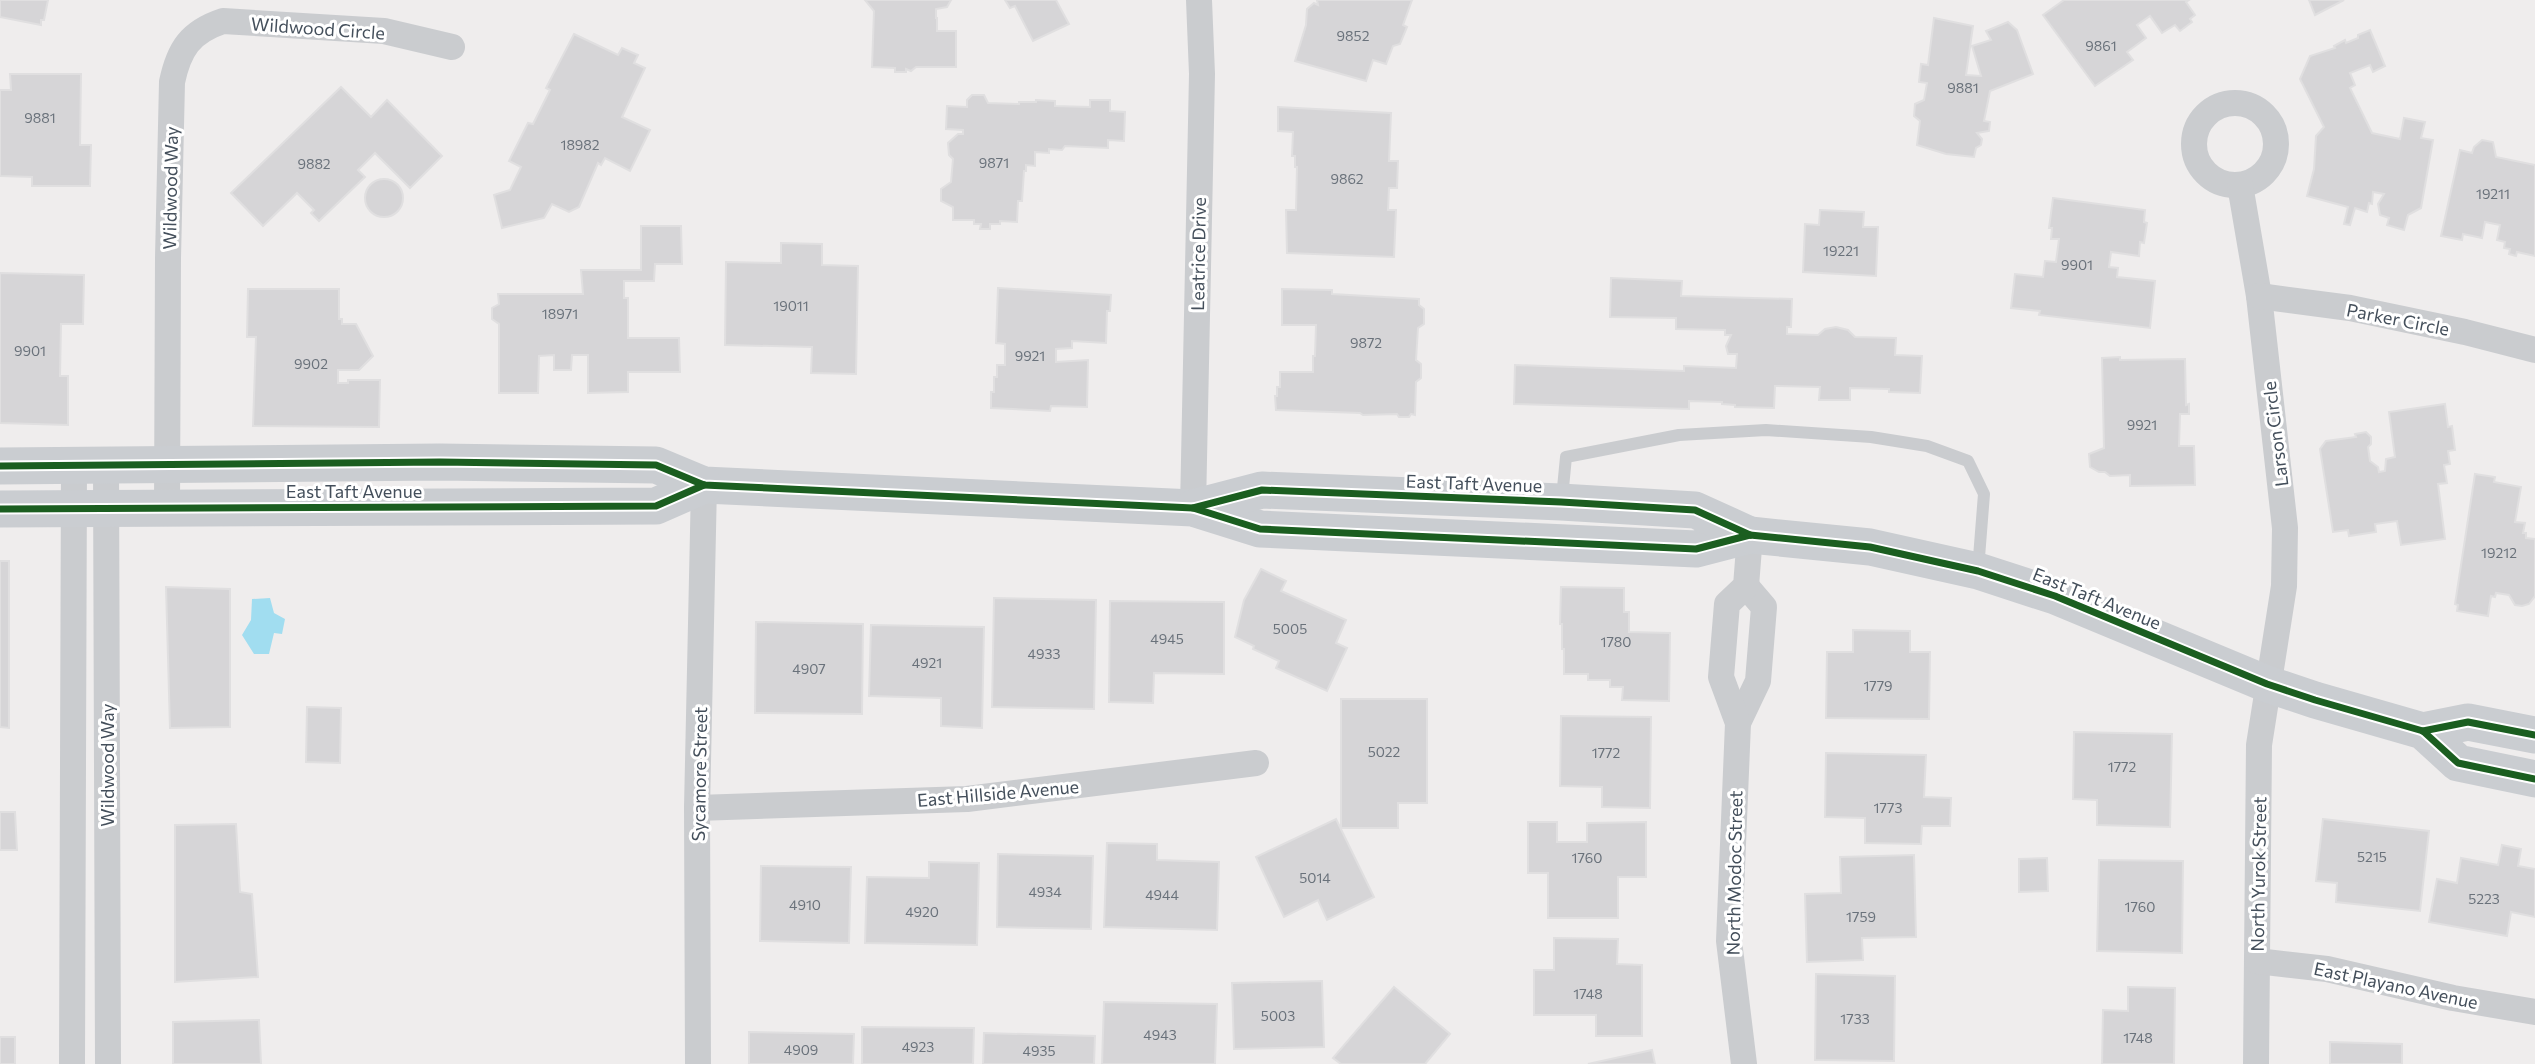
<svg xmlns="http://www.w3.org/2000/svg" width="2535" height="1064" font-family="Commissioner,sans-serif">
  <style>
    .water { fill: #a1ddf0 }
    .building { fill: #d6d5d7; stroke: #e0dfe0; stroke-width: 2 }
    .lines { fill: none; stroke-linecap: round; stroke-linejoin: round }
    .lane { stroke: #cacccf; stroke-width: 12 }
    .street { stroke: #cacccf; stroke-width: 26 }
    .secondary { stroke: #cacdd1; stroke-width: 37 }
    .cycleway-casing { stroke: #fff; stroke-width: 11 }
    .cycleway { stroke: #1b5e20; stroke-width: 7 }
    .labels { text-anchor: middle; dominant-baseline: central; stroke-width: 6; stroke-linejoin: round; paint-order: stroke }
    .number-label { font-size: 14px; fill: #6a727b }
    .street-label { font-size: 18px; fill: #444f5b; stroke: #fff }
  </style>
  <rect width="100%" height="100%" fill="#efeded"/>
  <!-- water -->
  <polygon class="water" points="270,598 274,613 285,619 282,634 274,633 269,654 254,654 242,635 251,620 252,599"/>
  <!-- building -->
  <g class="building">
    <polygon points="0,0 48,0 44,20 41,20 41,25 0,17"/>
    <polygon points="865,0 951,0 947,7 936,9 936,18 937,18 937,31 956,31 956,67 916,67 911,71 906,69 906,72 895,72 895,68 872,67 874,11"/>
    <polygon points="1005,0 1056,0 1069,24 1033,41 1015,6 1010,8"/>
    <polygon points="1317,0 1412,0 1403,25 1407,27 1400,44 1393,46 1386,64 1373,60 1366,81 1295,61 1306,25 1307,9 1314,3 1318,5"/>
    <polygon points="2064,0 2189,0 2186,2 2195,15 2190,19 2192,22 2180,31 2175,25 2162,33 2150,16 2137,25 2146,38 2127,52 2133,60 2095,86 2043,15"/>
    <polygon points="2309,0 2344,0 2315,15"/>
    <polygon points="1934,18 1973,26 1966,75 1981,76 1972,46 1991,40 1986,31 2008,22 2017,30 2033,74 1990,91 1984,121 1990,122 1989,131 1977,133 1982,139 1981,145 1976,148 1974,157 1946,154 1917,145 1920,121 1914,116 1915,104 1924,100 1927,83 1919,82 1921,64 1928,65"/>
    <polygon points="2370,30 2385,66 2373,72 2370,65 2350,73 2355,85 2350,88 2372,133 2400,139 2404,118 2425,122 2421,138 2433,140 2421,208 2408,215 2404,230 2387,225 2389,218 2380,215 2378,204 2384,194 2373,192 2372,204 2369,203 2367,212 2355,208 2350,225 2344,224 2348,207 2307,196 2314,169 2316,136 2324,127 2300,79 2310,56 2335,48 2334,46 2345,40 2346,43 2358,38 2358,35"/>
    <polygon points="574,34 618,55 622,48 638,55 634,63 645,68 622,117 650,130 630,171 605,158 601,165 598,163 579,207 569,212 552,204 544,218 502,228 494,195 510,190 521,167 509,161 528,123 533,124 550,90 546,88"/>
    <polygon points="10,74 81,74 80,145 91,145 90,186 32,186 32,177 0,176 0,90 11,90"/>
    <polygon points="341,87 371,117 387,100 442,156 410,188 375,153 358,170 365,177 319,221 311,213 314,210 297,193 263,226 231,193"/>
    <polygon points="972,95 984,95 988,103 1019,104 1019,102 1036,102 1036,100 1055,101 1055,106 1090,107 1090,100 1110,100 1110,111 1125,112 1124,141 1108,140 1108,148 1065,146 1062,150 1049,149 1049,153 1035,152 1035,166 1026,165 1026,171 1024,171 1022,201 1018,201 1017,222 1000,221 1000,224 990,224 990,229 980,229 981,224 974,224 974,220 953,220 953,207 941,201 941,189 951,182 953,159 949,155 948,143 958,134 963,134 963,130 946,129 947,106 967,107 967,100"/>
    <polygon points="1278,107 1391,113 1389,161 1398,161 1397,188 1389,188 1388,210 1396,210 1394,257 1287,253 1286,210 1296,210 1297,167 1295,167 1295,156 1292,156 1293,132 1278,131"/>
    <polygon points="2482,140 2493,142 2496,157 2535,165 2535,256 2517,252 2516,256 2509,254 2510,249 2504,248 2505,242 2497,240 2500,225 2485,222 2482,238 2463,234 2462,240 2441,236 2460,150 2472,153 2474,147"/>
    <circle cx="384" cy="198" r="19"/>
    <polygon points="2053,198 2145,210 2144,222 2147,223 2144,243 2140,242 2139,256 2111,252 2109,267 2118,268 2117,277 2155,281 2150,328 2039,315 2040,311 2011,308 2015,274 2043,277 2045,261 2056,262 2059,239 2051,239 2052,228 2049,228"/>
    <polygon points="1820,210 1864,212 1863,227 1878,227 1876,276 1803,272 1805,224 1819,225"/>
    <polygon points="641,226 681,226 682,264 655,264 654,281 624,281 624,298 628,298 628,338 679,338 680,372 628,372 628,392 588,393 588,355 572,355 571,370 554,370 554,355 539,356 538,393 499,393 499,324 492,319 492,308 499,304 498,294 583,294 581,270 641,270"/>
    <polygon points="781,243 822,244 822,265 858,266 856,374 811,373 812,347 725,345 726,262 781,263"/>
    <polygon points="0,273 84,275 83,324 61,324 60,376 68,376 68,425 0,423"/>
    <polygon points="1611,278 1682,281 1681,296 1792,299 1791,327 1787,327 1787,334 1818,335 1825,329 1836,327 1848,330 1855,337 1896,338 1895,355 1922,356 1920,393 1889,392 1889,389 1850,388 1850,400 1819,400 1820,387 1775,386 1774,408 1735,407 1735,405 1722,404 1722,402 1689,401 1689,409 1514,404 1515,365 1684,371 1684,366 1736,368 1737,354 1728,354 1726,346 1731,335 1725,335 1725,330 1676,329 1676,318 1610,317"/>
    <polygon points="998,288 1111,295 1110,311 1107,311 1106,343 1072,341 1072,348 1056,349 1056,362 1088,360 1087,407 1051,406 1050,411 991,408 991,392 994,392 994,377 997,377 997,365 1005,365 1005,344 996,343"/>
    <polygon points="248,289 339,289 339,319 342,319 342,324 356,324 373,356 359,370 338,370 338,383 348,383 348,380 380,380 379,427 253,426 256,337 247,337"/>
    <polygon points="1282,289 1332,290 1332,294 1419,299 1419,305 1424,309 1424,324 1418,328 1416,360 1421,364 1421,378 1416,382 1415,415 1411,414 1409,417 1399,417 1397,414 1363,415 1360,413 1276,410 1275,396 1277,396 1277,387 1280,387 1280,372 1313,372 1313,356 1315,356 1316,325 1282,325"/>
    <polygon points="2120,357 2120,360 2185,359 2186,405 2189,404 2189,414 2180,414 2179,446 2194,446 2195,485 2130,486 2130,475 2110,476 2105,472 2099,472 2090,467 2089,454 2104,448 2102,358"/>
    <polygon points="2445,404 2448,427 2452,426 2455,450 2448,451 2450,464 2444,465 2447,483 2438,484 2445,539 2401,545 2397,521 2375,524 2376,532 2349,536 2348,530 2333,532 2320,449 2326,441 2356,437 2355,434 2366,432 2371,437 2371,444 2368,447 2370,461 2378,467 2379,472 2385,471 2386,459 2395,457 2389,412"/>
    <polygon points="2475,474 2495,477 2494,482 2521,487 2515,522 2525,523 2523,533 2526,533 2526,538 2535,539 2535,596 2529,604 2522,606 2515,605 2509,595 2496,593 2495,597 2491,596 2488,616 2457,611 2458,605 2455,604"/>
    <polygon points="0,561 9,561 9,728 0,727"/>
    <polygon points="1261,569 1286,581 1281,591 1346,620 1336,643 1347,648 1327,691 1276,668 1279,661 1253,649 1254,646 1235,637 1244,600"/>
    <polygon points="166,587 230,589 230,727 170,728"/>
    <polygon points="1561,587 1624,588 1624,612 1629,612 1629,632 1670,633 1669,701 1622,700 1623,687 1610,687 1610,680 1588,680 1588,674 1564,674 1564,649 1562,649 1562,624 1560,624"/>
    <polygon points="994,598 1096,600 1094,709 992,707"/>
    <polygon points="1110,601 1224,602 1224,674 1154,673 1153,703 1109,702"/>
    <polygon points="756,622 863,624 862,714 755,713"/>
    <polygon points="871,625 984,627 982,728 941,726 941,698 869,696"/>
    <polygon points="1853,630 1910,631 1910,652 1930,652 1929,719 1826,718 1827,652 1853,652"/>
    <polygon points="1341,699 1427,699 1427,803 1398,803 1398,828 1341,828"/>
    <polygon points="307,707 341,708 340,763 306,762"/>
    <polygon points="1561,716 1651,717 1650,808 1602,807 1602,787 1560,786"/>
    <polygon points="2074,732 2172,734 2170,827 2097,825 2097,800 2073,799"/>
    <polygon points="1826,753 1926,755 1924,797 1951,798 1950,826 1922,826 1921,844 1865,843 1865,818 1825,817"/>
    <polygon points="0,812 15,812 17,850 0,850"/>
    <polygon points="1336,819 1374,897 1327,920 1318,900 1284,917 1256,857"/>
    <polygon points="2323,819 2429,831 2420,911 2336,902 2337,883 2316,881"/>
    <polygon points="1528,822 1557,822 1557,842 1587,842 1587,823 1646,822 1646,877 1618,877 1618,918 1548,918 1548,873 1528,873"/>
    <polygon points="236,824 240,892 252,894 258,977 175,982 175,825"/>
    <polygon points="1107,843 1157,844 1157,860 1219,862 1217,930 1104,927"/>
    <polygon points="2502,845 2521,849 2518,866 2535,869 2535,917 2511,912 2507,936 2429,922 2437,879 2457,883 2461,858 2498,865"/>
    <polygon points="998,854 1093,856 1091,929 997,927"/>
    <polygon points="1914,855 1916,937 1862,938 1863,960 1807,962 1805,894 1841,893 1840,857"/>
    <polygon points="2047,858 2048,891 2019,892 2019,859"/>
    <polygon points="2099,860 2183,861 2182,953 2097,951"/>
    <polygon points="929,862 979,863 977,945 865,943 867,877 929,878"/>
    <polygon points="761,866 851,867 849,943 760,941"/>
    <polygon points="1554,938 1618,939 1617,964 1642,965 1642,1036 1596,1036 1596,1015 1534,1015 1534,970 1554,970"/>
    <polygon points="1816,974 1895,976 1894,1061 1815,1060"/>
    <polygon points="1322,981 1324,1047 1234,1049 1232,983"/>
    <polygon points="1394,987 1450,1034 1425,1064 1341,1064 1333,1058"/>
    <polygon points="2128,987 2175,988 2174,1064 2102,1064 2103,1010 2128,1011"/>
    <polygon points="1104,1002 1217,1004 1215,1064 1102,1064"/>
    <polygon points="259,1020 261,1064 173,1064 173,1022"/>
    <polygon points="862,1027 974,1028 973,1064 862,1064"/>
    <polygon points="749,1032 854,1034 853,1064 749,1064"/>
    <polygon points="984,1033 1095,1036 1094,1064 983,1064"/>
    <rect x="0" y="1037" width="15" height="27"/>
    <polygon points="2330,1042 2402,1044 2402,1064 2330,1064"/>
    <polygon points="1652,1050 1655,1064 1588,1064"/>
  </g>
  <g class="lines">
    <!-- lane -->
    <polyline class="lane" points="1562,498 1566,457 1679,435 1766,430 1871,437 1927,446 1968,461 1984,494 1978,570"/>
    <!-- street -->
    <g class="street">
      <circle cx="2235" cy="144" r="41"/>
      <polyline points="2240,185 2259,296 2285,528 2284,586 2259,745 2256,1064"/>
      <polyline points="2259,296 2350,308 2465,332 2535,350"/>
      <polyline points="106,465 108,1064"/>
      <path d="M167,508L168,258L172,82C179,49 190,32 223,21L384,31L452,47"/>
      <polyline points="1193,508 1202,74 1199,0"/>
      <polyline points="1738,723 1758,681 1764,607 1746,586"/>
      <polyline points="697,808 967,799 1256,763"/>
      <polyline points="2257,961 2327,969 2453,998 2535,1012"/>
      <polyline points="72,1064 74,465"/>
      <polyline points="698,1064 697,808 704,485"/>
      <polyline points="1744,1064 1729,941 1738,723 1721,677 1727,604 1746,586 1750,535"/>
    </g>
    <!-- secondary -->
    <g class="secondary">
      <polyline points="0,466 440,462 656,465 704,485 1193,508 1260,529 1696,549 1750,535 1870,547 1978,571 2055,596 2267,684 2315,700 2423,731 2458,763 2535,779"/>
      <polyline points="1193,508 1262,490 1561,502 1695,510 1750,535"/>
      <polyline points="0,509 656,506 704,485"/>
      <polyline points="2423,731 2468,722 2535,735"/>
    </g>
    <!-- cycleway casing -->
    <g class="cycleway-casing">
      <g id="cycleway">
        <polyline points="0,466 440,462 656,465 704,485 1193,508 1260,529 1696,549 1750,535 1870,547 1978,571 2055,596 2267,684 2315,700 2423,731 2458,763 2535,779"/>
        <polyline points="1193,508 1262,490 1561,502 1695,510 1750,535"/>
        <polyline points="0,509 656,506 704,485"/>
        <polyline points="2423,731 2468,722 2535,735"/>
      </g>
    </g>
    <!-- cycleway -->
    <use href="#cycleway" class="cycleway"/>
  </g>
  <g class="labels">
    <!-- number labels -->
    <g class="number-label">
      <text x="1353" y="35">9852</text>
      <text x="2101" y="45">9861</text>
      <text x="1963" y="87">9881</text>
      <text x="40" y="117">9881</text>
      <text x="580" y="144">18982</text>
      <text x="994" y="162">9871</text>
      <text x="314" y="163">9882</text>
      <text x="1347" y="178">9862</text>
      <text x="2493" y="193">19211</text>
      <text x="1841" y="250">19221</text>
      <text x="2077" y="264">9901</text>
      <text x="791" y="305">19011</text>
      <text x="560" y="313">18971</text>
      <text x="1366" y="342">9872</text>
      <text x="30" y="350">9901</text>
      <text x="1030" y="355">9921</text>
      <text x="311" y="363">9902</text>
      <text x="2142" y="424">9921</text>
      <text x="2499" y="552">19212</text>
      <text x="1290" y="628">5005</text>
      <text x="1167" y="638">4945</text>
      <text x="1616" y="641">1780</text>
      <text x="1044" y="653">4933</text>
      <text x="927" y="662">4921</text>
      <text x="809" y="668">4907</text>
      <text x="1878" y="685">1779</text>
      <text x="1384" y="751">5022</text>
      <text x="1606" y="752">1772</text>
      <text x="2122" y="766">1772</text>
      <text x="1888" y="807">1773</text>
      <text x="2372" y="856">5215</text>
      <text x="1587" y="857">1760</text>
      <text x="1315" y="877">5014</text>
      <text x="1045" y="891">4934</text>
      <text x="1162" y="894">4944</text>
      <text x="2484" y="898">5223</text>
      <text x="805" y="904">4910</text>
      <text x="2140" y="906">1760</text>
      <text x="922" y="911">4920</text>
      <text x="1861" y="916">1759</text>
      <text x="1588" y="993">1748</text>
      <text x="1278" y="1015">5003</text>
      <text x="1855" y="1018">1733</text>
      <text x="1160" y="1034">4943</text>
      <text x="2138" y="1037">1748</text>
      <text x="918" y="1046">4923</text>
      <text x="801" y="1049">4909</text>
      <text x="1039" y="1050">4935</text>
    </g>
    <!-- street labels -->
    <g class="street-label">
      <text transform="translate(318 28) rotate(4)">Wildwood Circle</text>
      <text transform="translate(170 188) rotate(-89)">Wildwood Way</text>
      <text transform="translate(1198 254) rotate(-89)">Leatrice Drive</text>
      <text transform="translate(2398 319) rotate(11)">Parker Circle</text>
      <text transform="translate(2275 434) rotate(-97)">Larson Circle</text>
      <text transform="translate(1474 483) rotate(2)">East Taft Avenue</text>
      <text x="354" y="491">East Taft Avenue</text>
      <text transform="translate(2097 598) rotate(22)">East Taft Avenue</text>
      <text transform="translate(107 765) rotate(-90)">Wildwood Way</text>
      <text transform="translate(699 774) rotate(-89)">Sycamore Street</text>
      <text transform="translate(998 793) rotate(-5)">East Hillside Avenue</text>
      <text transform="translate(1734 873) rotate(-89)">North Modoc Street</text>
      <text transform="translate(2258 874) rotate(-89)">North Yurok Street</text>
      <text transform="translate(2396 985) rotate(12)">East Playano Avenue</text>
    </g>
  </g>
</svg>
